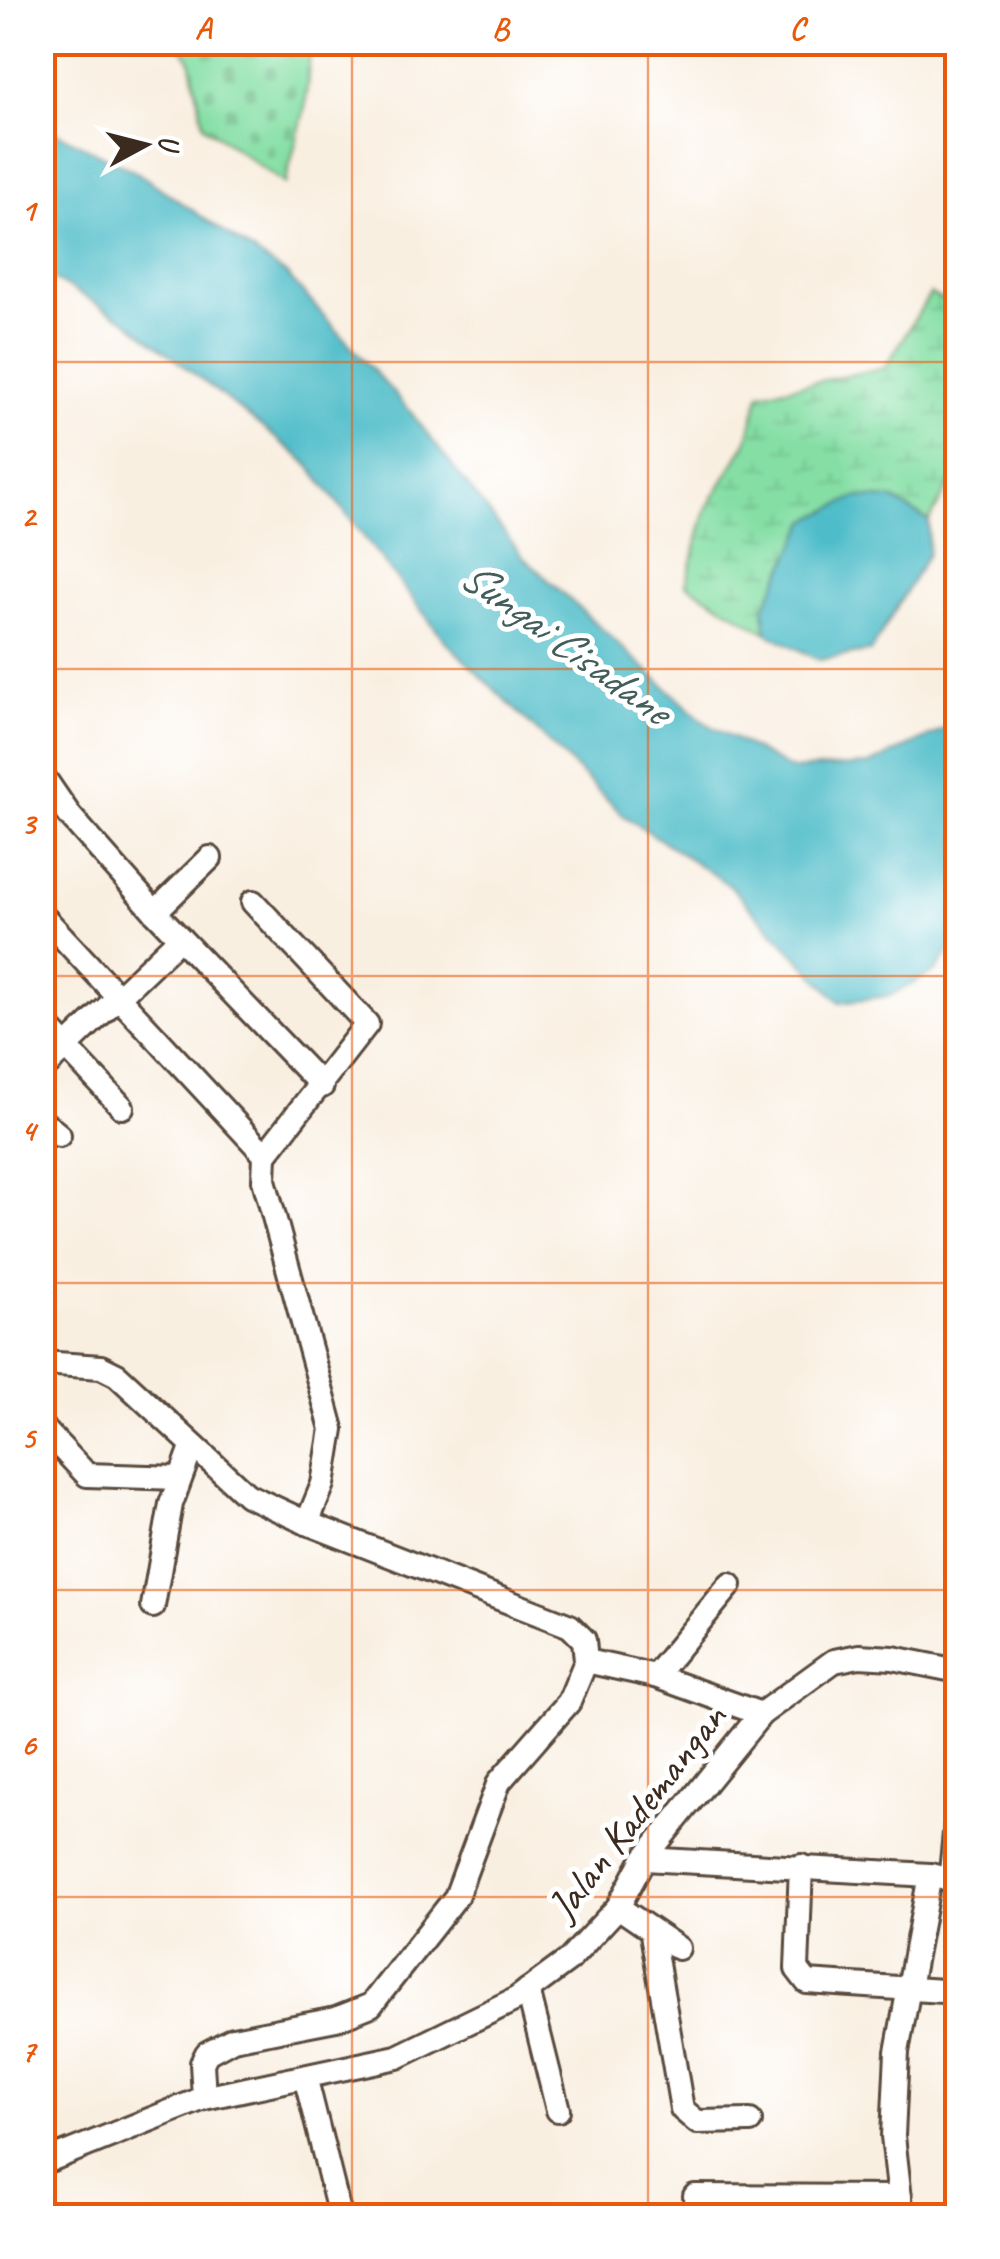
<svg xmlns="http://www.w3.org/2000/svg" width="1000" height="2259" font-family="Caveat,sans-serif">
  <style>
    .wetland { fill: url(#wetland-marsh); stroke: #608462; stroke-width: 2.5 }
    .cemetery { fill: url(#cemetery-stones); stroke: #608462; stroke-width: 2.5 }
    .water { fill: #50bdc9; stroke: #467474; stroke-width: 2.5 }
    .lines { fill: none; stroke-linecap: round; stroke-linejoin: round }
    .minor-casing { stroke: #58483b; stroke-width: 28 }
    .minor { stroke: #fff; stroke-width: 22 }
    .grid { fill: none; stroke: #e8590c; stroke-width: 2.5; stroke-opacity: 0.55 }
    .labels { text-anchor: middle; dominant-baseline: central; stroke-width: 10; stroke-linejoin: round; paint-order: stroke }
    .street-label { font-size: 42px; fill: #3b2a1e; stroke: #fff }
    .water-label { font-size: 45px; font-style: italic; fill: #425d5a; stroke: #fff }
    .neatline { fill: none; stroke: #e8590c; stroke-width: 4 }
    .grid-label { font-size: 32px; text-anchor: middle; font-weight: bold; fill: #e8590c }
  </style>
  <defs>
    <pattern id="wetland-marsh" width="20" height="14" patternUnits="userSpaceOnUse" patternTransform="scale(2.5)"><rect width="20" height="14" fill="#85dfa5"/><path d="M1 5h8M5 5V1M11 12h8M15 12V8" fill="none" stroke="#74c08e"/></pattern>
    <pattern id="cemetery-stones" width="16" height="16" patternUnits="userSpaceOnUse" patternTransform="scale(2.5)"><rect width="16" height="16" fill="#85dfa5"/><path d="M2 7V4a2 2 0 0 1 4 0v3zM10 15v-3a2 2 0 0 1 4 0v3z" fill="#74c08e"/></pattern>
  </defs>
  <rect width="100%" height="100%" fill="#fff"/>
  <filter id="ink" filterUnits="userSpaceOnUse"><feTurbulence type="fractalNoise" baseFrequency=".01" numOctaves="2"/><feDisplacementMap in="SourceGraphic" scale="20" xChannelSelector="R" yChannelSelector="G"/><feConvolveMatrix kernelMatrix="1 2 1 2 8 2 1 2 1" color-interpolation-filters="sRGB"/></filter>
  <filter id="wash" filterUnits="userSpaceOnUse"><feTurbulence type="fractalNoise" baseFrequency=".0048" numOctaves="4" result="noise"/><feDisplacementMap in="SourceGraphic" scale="40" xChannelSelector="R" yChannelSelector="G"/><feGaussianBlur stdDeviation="2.25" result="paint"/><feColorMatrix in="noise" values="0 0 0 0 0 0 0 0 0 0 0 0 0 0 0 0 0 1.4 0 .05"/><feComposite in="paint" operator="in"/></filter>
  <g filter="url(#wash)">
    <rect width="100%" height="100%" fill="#f9efe1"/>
    <!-- wetland -->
    <polygon class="wetland" points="930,294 957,307 957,472 929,521 892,499 764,608 767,633 686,584 706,509 747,442 760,393 885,368"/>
    <!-- cemetery -->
    <polygon class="cemetery" points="176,43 311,43 305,108 285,184 204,126 190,59"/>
    <!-- water -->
    <g class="water">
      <polygon points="43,126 138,173 287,275 409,410 523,557 704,722 792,770 869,765 957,723 957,940 936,971 889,996 840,1002 729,885 623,815 446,642 305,461 127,321 43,273"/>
      <polygon points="856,497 892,499 929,521 928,554 871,651 819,660 767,633 764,608 807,521"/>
    </g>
  </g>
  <g filter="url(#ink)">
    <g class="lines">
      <!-- minor casing -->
      <g class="minor-casing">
        <g id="minor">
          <polyline points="42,775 70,816 155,912 322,1086"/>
          <polyline points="253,902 367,1024 265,1155 264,1180 332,1429 323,1484 307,1523"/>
          <polyline points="155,912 210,858"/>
          <polyline points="42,915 265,1155"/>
          <polyline points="42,1021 122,1107"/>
          <polyline points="42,1070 180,938"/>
          <polyline points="42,1121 59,1135"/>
          <polyline points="42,1363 101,1367 117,1375 247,1495 307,1523 570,1626 584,1640 586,1661 569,1702 499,1782 456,1897 371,2005 336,2019 233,2039 207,2053 202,2063 204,2098"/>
          <polyline points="42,1427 87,1475 179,1478"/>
          <polyline points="730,1585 655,1676 761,1714"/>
          <polyline points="153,1606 171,1504 192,1447"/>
          <polyline points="586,1661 655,1676"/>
          <polyline points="644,1859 930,1875 958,1882"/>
          <polyline points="801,1866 797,1969 807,1982 958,1992"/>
          <polyline points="950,1882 958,1804"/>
          <polyline points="618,1907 678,1948"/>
          <polyline points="652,1934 682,2109 697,2122 750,2121"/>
          <polyline points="528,1990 558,2110"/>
          <polyline points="306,2080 340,2216"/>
          <polyline points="42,2163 204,2098 397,2057 516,1999 569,1960 618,1907 644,1859 761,1714 834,1661 859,1656 893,1658 958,1671"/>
          <polyline points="695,2196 900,2197"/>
          <polyline points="902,2216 893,2136 897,2052 930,1875"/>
        </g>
      </g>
      <!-- minor -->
      <use href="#minor" class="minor"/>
    </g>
  </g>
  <!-- grid -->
  <path class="grid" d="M352,42V2216M648,42V2216M42,362H958M42,669H958M42,976H958M42,1283H958M42,1590H958M42,1897H958"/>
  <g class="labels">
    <!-- street labels -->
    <g class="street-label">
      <text transform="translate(637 1812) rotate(-52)">Jalan Kademangan</text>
    </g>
    <!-- water labels -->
    <g class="water-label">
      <text transform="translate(565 642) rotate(36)">Sungai Cisadane</text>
    </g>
  </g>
  <!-- margin -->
  <rect width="1000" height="2259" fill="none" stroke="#fff" stroke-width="110"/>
  <!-- north arrow -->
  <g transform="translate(145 145) rotate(83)" stroke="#ffffff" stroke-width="8" paint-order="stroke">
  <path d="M0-8L18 38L0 25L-18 38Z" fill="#3b2a1e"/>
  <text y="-15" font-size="28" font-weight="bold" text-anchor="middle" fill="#3b2a1e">U</text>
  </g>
  <rect x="55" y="55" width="890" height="2149" class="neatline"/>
  <g class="grid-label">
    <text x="203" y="39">A</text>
    <text x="500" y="39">B</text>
    <text x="797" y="39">C</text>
    <text x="28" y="220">1</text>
    <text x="28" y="527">2</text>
    <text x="28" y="834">3</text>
    <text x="28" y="1141">4</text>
    <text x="28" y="1448">5</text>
    <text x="28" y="1755">6</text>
    <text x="28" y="2062">7</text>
  </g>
</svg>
